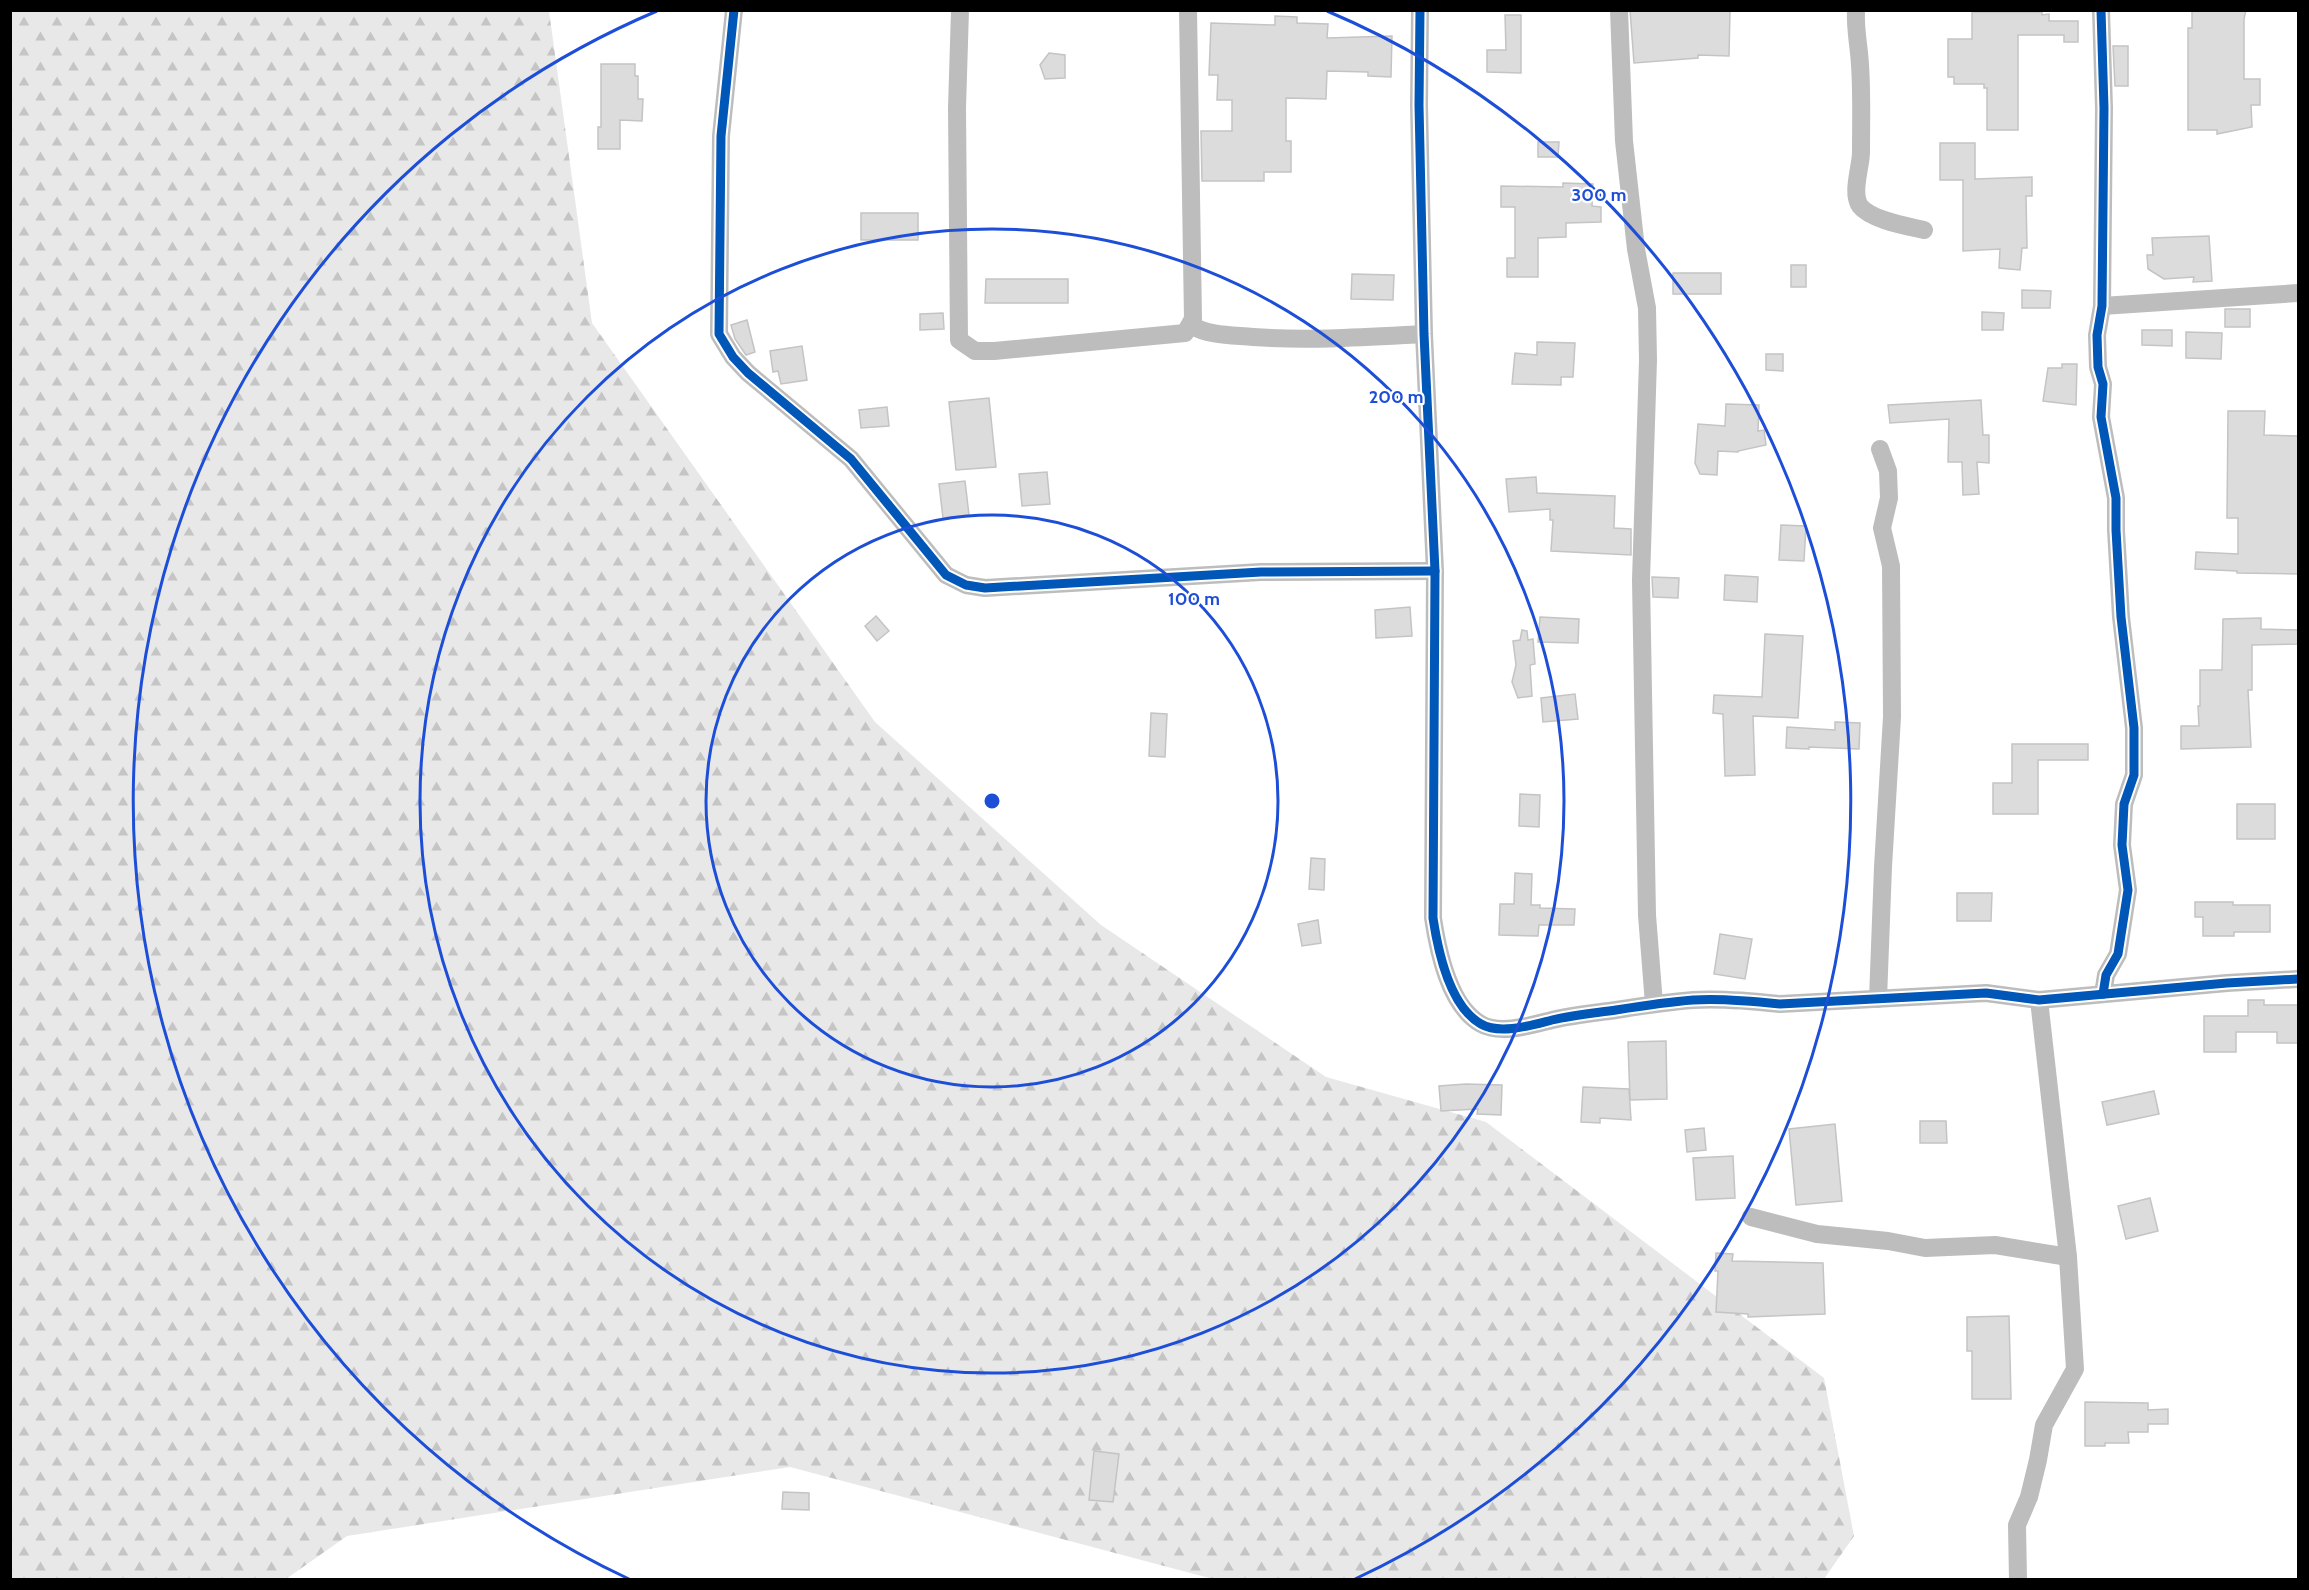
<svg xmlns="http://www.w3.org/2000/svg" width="2309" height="1590" font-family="Cabin,sans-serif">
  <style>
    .forest { fill: url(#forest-firs) }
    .building { fill: #dcdcdc; stroke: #c4c4c4; stroke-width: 1.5 }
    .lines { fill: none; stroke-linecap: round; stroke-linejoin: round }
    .street { stroke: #bdbdbd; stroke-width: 18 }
    .cycleway-casing { stroke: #fff; stroke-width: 13 }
    .cycleway { stroke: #0057b8; stroke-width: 9 }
    .ring { fill: none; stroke: #1d4ed8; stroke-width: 3 }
    .centre { fill: #1d4ed8; stroke: #fff; stroke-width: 3 }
    .ring-label { font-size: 18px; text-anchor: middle; font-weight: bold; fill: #1d4ed8; stroke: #fff; stroke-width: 4.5; stroke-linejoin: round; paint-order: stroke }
  </style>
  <defs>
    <pattern id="forest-firs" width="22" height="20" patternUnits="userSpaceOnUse" patternTransform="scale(1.5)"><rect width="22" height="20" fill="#e8e8e8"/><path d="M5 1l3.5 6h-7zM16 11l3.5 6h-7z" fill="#c5c5c5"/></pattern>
  </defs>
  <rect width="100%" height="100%" fill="#fff"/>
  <!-- forest -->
  <polygon class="forest" points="11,10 549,11 592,323 875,722 1101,925 1326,1077 1486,1122 1824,1378 1854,1536 1824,1579 1213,1579 790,1467 347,1536 286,1579 11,1580"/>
  <!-- building -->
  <g class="building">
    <polygon points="1630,10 1730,10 1729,56 1698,55 1698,58 1634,63"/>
    <polygon points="2192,10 2246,10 2244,19 2244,79 2260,79 2260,105 2251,105 2252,127 2217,134 2217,130 2188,130 2188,28 2192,28"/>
    <polygon points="1972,12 2042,12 2042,15 2049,14 2049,21 2078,21 2078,42 2064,42 2064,35 2018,35 2018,130 1987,130 1987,88 1984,88 1984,84 1954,84 1954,77 1948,77 1948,39 1972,39"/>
    <polygon points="1505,15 1521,15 1521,73 1487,72 1487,50 1506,50"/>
    <polygon points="1275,16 1297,17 1297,23 1328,24 1327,38 1392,36 1391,77 1368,76 1368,72 1327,71 1326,99 1286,98 1286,141 1291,141 1291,172 1264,172 1264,181 1202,181 1201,131 1232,131 1232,100 1217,100 1218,75 1209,75 1211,23 1275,25"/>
    <polygon points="2113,46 2128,46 2128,86 2115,86"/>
    <polygon points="1049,53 1065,55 1065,78 1045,79 1040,65"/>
    <polygon points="601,64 635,64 635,76 638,76 638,99 643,99 642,121 620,120 620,149 598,149 598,127 601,127"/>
    <polygon points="1538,142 1559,142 1558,157 1538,157"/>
    <polygon points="1940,143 1975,143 1975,179 2032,177 2032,196 2026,196 2027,248 2022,248 2020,270 1999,268 2000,249 1963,251 1963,180 1940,180"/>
    <polygon points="1563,183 1593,184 1592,206 1601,207 1601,222 1566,223 1566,237 1538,238 1538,277 1507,277 1507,258 1515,258 1515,207 1501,207 1501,186 1563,187"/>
    <rect x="861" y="213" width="57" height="27"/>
    <polygon points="2209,236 2212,281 2193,282 2194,277 2164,279 2148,269 2147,255 2153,255 2152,238"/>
    <rect x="1791" y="265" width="15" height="22"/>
    <rect x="1673" y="273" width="48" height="21"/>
    <polygon points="1352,274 1394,275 1393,300 1351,299"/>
    <polygon points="986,279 1068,279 1068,303 985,303"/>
    <polygon points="2022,290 2051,291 2050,308 2022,308"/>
    <rect x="2225" y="309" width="25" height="18"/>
    <polygon points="1982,312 2004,313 2003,330 1982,330"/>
    <polygon points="943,313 944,329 920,330 920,314"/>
    <polygon points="747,320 755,352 746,355 735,339 731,325"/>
    <polygon points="2142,330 2172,330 2172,346 2142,345"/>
    <polygon points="2186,332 2222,333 2221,359 2186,358"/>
    <polygon points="1537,342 1575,343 1573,377 1561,377 1561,385 1512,384 1515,353 1537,355"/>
    <polygon points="802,346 807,380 781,384 778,371 773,372 770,351"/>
    <polygon points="1766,354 1783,354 1783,371 1766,370"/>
    <polygon points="2062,364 2077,364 2076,405 2043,401 2048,368 2062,368"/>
    <polygon points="989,398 996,467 956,470 949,402"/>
    <polygon points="1981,400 1983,435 1989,435 1989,463 1977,462 1979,494 1963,495 1962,462 1948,462 1949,419 1890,423 1888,405"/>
    <polygon points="1726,404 1759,405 1758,431 1764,430 1766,445 1738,451 1738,452 1718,451 1717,475 1700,474 1695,463 1698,424 1725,426"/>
    <polygon points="887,407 889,426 861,428 859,410"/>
    <polygon points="2228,411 2265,411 2264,435 2298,436 2298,574 2237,573 2237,571 2195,569 2196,552 2238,554 2238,518 2227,518"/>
    <polygon points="1047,472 1050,504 1022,506 1019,474"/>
    <polygon points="1536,477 1537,493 1615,496 1614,528 1631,529 1631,555 1551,551 1553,520 1550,520 1550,509 1509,512 1506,479"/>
    <polygon points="965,481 969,515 943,518 939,484"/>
    <polygon points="1781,525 1806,526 1804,561 1779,560"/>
    <polygon points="1725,575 1758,577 1757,602 1724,600"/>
    <polygon points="1652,577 1679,578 1678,598 1653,597"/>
    <polygon points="1410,607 1412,636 1376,638 1375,610"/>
    <polygon points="876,616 889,631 877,641 865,626"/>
    <polygon points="1540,617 1579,619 1578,643 1538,642"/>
    <polygon points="2261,618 2261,629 2298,630 2298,644 2252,645 2252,690 2248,690 2251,747 2181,749 2181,726 2199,726 2198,706 2200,706 2200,670 2222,670 2223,619"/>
    <polygon points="1522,630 1527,631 1528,640 1533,639 1535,664 1530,665 1532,696 1518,698 1512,682 1516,665 1513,641 1520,640"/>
    <polygon points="1765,634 1803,636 1798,718 1753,716 1755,775 1725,776 1723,714 1713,713 1714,695 1762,697"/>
    <polygon points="1575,694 1578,719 1543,722 1541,698"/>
    <polygon points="1151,713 1167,714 1165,757 1149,756"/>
    <polygon points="1835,722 1860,723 1859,749 1809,747 1809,749 1786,748 1787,727 1835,730"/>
    <polygon points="2012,744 2088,744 2088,760 2038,760 2038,814 1993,814 1993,783 2012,783"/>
    <polygon points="1520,794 1540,795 1539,827 1519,826"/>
    <rect x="2237" y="804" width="38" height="35"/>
    <polygon points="1311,858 1325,859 1324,890 1309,889"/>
    <polygon points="1515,873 1532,874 1531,905 1540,905 1540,908 1575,909 1574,925 1539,925 1538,936 1499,935 1500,904 1514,904"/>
    <polygon points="1957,893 1992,893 1991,921 1957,921"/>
    <polygon points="2195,902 2233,902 2233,905 2270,905 2270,932 2234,932 2234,936 2203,936 2203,917 2195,917"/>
    <polygon points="1318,920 1321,943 1302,946 1298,924"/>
    <polygon points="1720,934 1752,939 1745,979 1714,974"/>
    <polygon points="2248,1000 2264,1000 2264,1005 2298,1005 2298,1043 2277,1043 2277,1032 2236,1032 2236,1052 2204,1052 2204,1016 2248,1016"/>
    <polygon points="1666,1041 1667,1099 1630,1100 1628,1042"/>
    <polygon points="1466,1084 1502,1085 1501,1115 1477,1114 1478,1109 1441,1111 1439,1086"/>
    <polygon points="1583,1087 1629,1089 1631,1120 1600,1118 1600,1123 1581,1122"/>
    <polygon points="2154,1091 2159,1114 2107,1125 2102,1102"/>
    <polygon points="1920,1121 1946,1121 1947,1143 1920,1143"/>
    <polygon points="1835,1124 1842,1201 1796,1205 1789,1129"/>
    <polygon points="1704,1128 1706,1150 1687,1152 1685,1130"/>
    <polygon points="1733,1156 1735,1198 1696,1200 1693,1158"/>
    <polygon points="2150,1198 2158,1231 2126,1239 2118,1206"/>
    <polygon points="1716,1253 1733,1254 1732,1261 1823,1263 1825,1314 1748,1317 1748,1314 1716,1312 1718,1271 1715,1271"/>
    <polygon points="2009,1316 2011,1399 1972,1399 1972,1351 1967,1351 1967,1317"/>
    <polygon points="2085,1402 2148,1403 2148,1410 2168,1409 2168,1424 2148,1424 2148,1432 2128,1432 2129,1443 2105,1443 2105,1446 2085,1446"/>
    <polygon points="1094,1451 1119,1454 1113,1502 1089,1500"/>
    <polygon points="783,1492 809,1493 809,1510 782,1509"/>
  </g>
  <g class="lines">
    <!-- street -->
    <g class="street">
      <polyline points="734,10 721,136 719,334 733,357 748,373 851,459 946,575 966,585 985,588 1261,572 1435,571"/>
      <polyline points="960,10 957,108 959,340 975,351 994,351 1185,333 1193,319 1188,10"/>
      <path d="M1420,10L1419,105L1424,334L1435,571L1433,918C1438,951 1449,1006 1481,1024C1500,1035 1532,1025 1552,1020C1573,1015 1595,1013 1616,1010C1641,1006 1667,1002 1693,1000C1722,998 1752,1001 1780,1004L1986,993L2039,1000L2227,983L2298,979"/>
      <polyline points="1619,10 1624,141 1636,249 1647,308 1648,360 1641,580 1647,915 1654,1004"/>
      <path d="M1856,10C1855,31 1859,45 1860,65C1862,94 1861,123 1861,152C1861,167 1851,193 1860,206C1871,220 1907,226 1924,230"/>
      <polyline points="2101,10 2104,108 2102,306 2097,335 2098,367 2103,384 2101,417 2116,498 2116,530 2121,617 2134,728 2134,775 2124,804 2122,845 2128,890 2118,954 2106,975 2103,994"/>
      <polyline points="2102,306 2298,293"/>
      <path d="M1190,325C1210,336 1230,335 1253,337C1310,341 1367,337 1424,334"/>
      <polyline points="1878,999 1883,867 1892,717 1891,566 1882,528 1889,498 1888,471 1880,449"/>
      <polyline points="1751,1217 1817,1234 1888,1241 1925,1248 1995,1245 2068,1257"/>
      <polyline points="2018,1580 2017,1525 2029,1497 2038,1460 2044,1425 2075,1369 2068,1257 2039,1000"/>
    </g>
    <!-- cycleway casing -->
    <g class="cycleway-casing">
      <g id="cycleway">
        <polyline points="734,10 721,136 719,334 733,357 748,373 851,459 946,575 966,585 985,588 1261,572 1435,571"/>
        <path d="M1420,10L1419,105L1424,334L1435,571L1433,918C1438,951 1449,1006 1481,1024C1500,1035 1532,1025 1552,1020C1573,1015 1595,1013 1616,1010C1641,1006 1667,1002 1693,1000C1722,998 1752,1001 1780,1004L1986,993L2039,1000L2227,983L2298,979"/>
        <polyline points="2101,10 2104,108 2102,306 2097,335 2098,367 2103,384 2101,417 2116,498 2116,530 2121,617 2134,728 2134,775 2124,804 2122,845 2128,890 2118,954 2106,975 2103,994"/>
      </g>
    </g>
    <!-- cycleway -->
    <use href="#cycleway" class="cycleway"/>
  </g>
  <!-- distance rings -->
  <g class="ring">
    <circle cx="992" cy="801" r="286"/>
    <circle cx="992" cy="801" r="572"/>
    <path d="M629 1579A858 858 0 0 1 657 11M1327 11A858 858 0 0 1 1355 1579"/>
  </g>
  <circle cx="992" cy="801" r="9" class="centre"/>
  <g class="ring-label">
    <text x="1599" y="201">300 m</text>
    <text x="1396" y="403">200 m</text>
    <text x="1194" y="605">100 m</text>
  </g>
  <!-- border -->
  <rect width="2309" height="1590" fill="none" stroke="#000000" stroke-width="24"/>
</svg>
